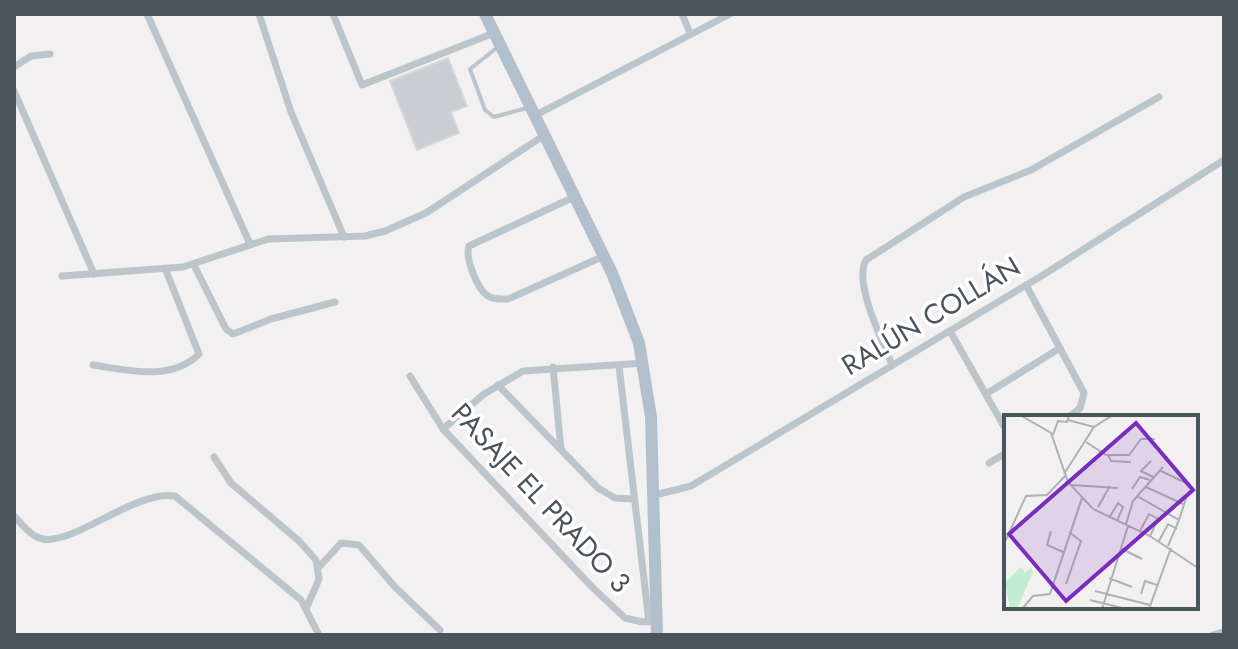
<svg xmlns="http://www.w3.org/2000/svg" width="1238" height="649" font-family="Jost,sans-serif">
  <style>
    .building { fill: #cacdd2; stroke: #d5d7db; stroke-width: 2 }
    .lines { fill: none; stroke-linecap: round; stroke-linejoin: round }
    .lane { stroke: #bdc5cc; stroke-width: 4 }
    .street { stroke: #bdc5cc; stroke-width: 7 }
    .primary { stroke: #b2c0cd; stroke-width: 12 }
    .labels { text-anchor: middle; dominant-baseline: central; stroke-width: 7; stroke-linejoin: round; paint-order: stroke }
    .street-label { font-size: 28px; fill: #49545d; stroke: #fff }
    .inset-road { fill: none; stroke: #aeb2b5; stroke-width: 2 }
    .view { fill: #7b2cbf; fill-opacity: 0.15; stroke: #7b2cbf; stroke-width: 4 }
    .inset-edge { fill: none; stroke: #49545d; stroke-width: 4 }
  </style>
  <rect width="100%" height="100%" fill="#f2f0f0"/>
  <!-- building -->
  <polygon class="building" points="448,58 467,106 451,112 459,133 417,150 390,81"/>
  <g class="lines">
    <!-- lane -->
    <polyline class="lane" points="498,47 470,69 485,110 494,117 527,108"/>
    <!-- street -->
    <g class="street">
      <polyline points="147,14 250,244"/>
      <polyline points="259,14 291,112 344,237"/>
      <polyline points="333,14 362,85 494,33"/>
      <polyline points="682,14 690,33"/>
      <polyline points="14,67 31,56 50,54"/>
      <polyline points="14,91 94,274"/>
      <polyline points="534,116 730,14"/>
      <path d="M574,197L469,246C465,258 477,289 488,296C494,300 501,299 508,299L604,256"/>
      <polyline points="194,265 226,329 233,334 271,319 335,302"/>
      <polyline points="62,276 183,267 268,239 365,236 385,231 426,213 543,136"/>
      <polyline points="1026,285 1084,393 1080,408 1069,417"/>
      <polyline points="950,331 1006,430"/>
      <path d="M93,365C127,370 171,382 199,354L165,268"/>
      <path d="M892,365C883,341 853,283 866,260L964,197L1031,170L1159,97"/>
      <polyline points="619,366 649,622"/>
      <polyline points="553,367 561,449"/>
      <polyline points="410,376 443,429 592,587 625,618 643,622 657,620"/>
      <polyline points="498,385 598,488 615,498 633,499"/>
      <polyline points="986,394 1060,348"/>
      <polyline points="443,429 484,394 523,371 644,363"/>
      <polyline points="214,457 231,483 299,541 316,560 319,579 306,609"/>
      <polyline points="989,463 1006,453"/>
      <polyline points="655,495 691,486 1043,275 1224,160"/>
      <path d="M14,516C22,524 31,537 43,539C74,545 135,490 175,496L301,600L319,635"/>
      <polyline points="320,566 341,543 359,545 395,587 440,630"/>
      <polyline points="1213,635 1224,632"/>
    </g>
    <!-- primary -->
    <polyline class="primary" points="485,14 612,273 639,343 651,417 657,635"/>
  </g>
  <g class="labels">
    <!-- street labels -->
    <g class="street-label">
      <text transform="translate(931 316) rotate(-31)">RALÚN COLLÁN</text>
      <text transform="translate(541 498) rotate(47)">PASAJE EL PRADO 3</text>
    </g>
  </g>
  <!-- overview -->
  <g transform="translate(1004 415)">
    <rect width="194" height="194" fill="#f2f0f0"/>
    <path d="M17,152L21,158L27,152L29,157L13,194H6L1,167Z" fill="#c2edd2"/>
    <path class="inset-road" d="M16,0L47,18L64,67L89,94L146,121L194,153M64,5L90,12M49,20L54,6L63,7L65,0M82,27L102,40H125L137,24H151M104,40L107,46L127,47M147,46L137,56L149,62M155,55L184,69M60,59L90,12L109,0M67,70L114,73M142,72L179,89M128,74L136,62L146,65M133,81L175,105L164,131M94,92L106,71M105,103L114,88L119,92L113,106M175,105L183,80M122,109L129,86L159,52M47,116L43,130L59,137M136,116L145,99L154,104L146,121M155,126L164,109L173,114M0,129L22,81L43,80L61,61M116,133L138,144M105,163L128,172M62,169L77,126L65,117M91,176L146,190M137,179L141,166L153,170M86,185L122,194M18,194L29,181L46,179L78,83M98,194L124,111M145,194L167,133"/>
    <path class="view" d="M132,8L189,75L62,186L5,119Z"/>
    <rect width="194" height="194" class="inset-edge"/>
  </g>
  <!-- border -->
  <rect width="1238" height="649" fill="none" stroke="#49545d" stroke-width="32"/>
</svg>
